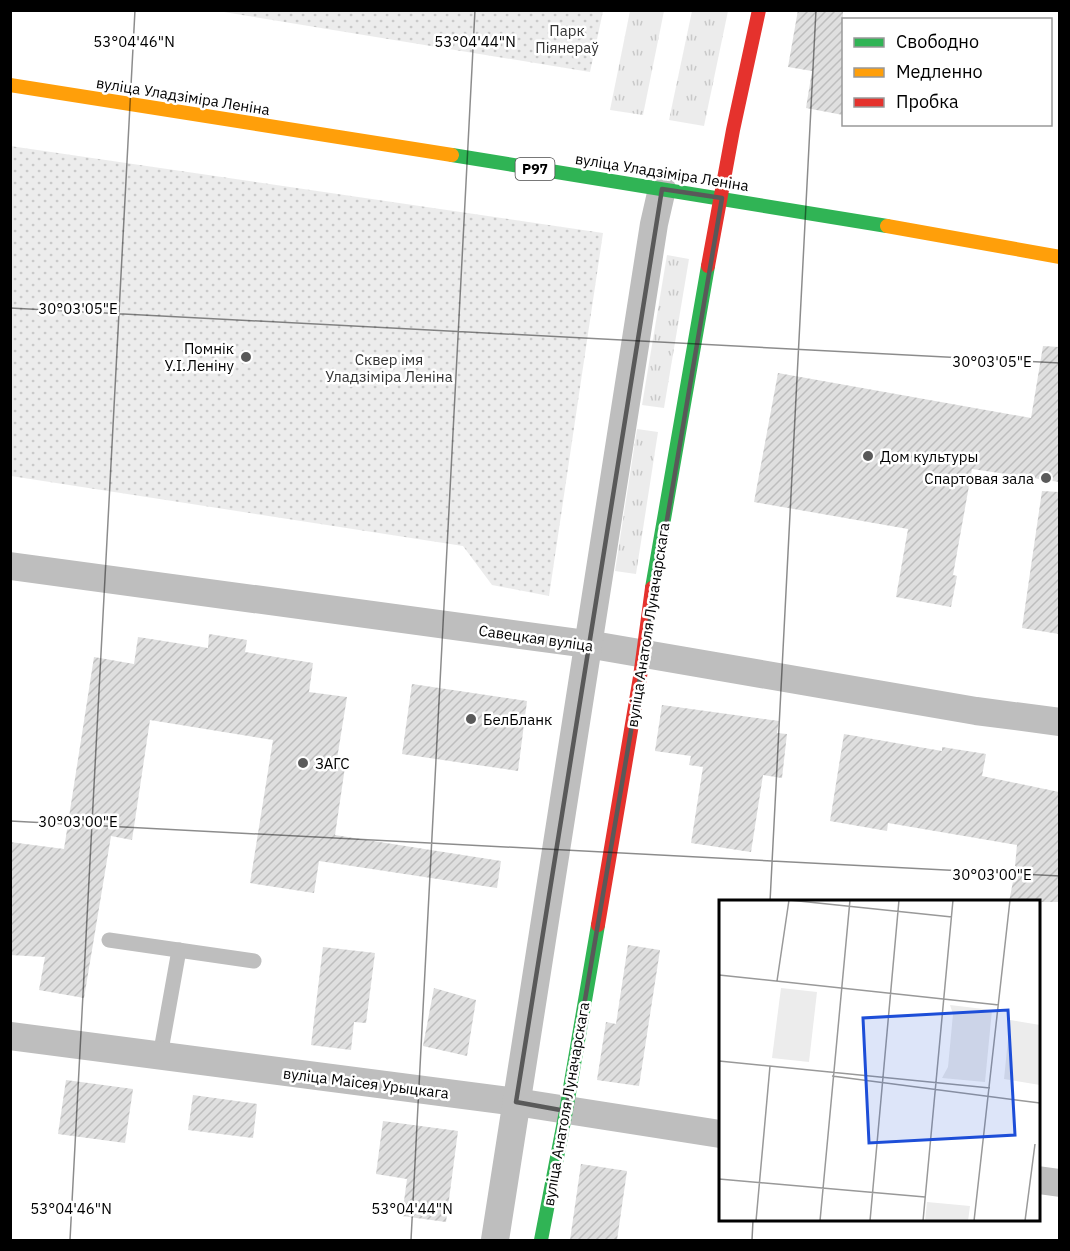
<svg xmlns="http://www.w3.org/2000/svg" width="1070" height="1251" font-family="'IBM Plex Sans',sans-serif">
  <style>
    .grass { fill: url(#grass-tufts) }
    .park { fill: url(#park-dots) }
    .building { fill: url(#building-hatch) }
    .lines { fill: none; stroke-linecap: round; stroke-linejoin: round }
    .lane { stroke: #bebebe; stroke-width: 15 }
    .street { stroke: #bebebe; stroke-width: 28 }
    .fast { stroke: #30b455; stroke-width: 14 }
    .slow { stroke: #ff9f0a; stroke-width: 14 }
    .jam { stroke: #e5322d; stroke-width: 14 }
    .marked { fill: none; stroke: #595959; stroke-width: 4.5; stroke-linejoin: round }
    .ticks { fill: none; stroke: #000; stroke-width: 1.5; stroke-opacity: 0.45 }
    .poi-dot { fill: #595959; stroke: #fff; stroke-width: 2 }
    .labels { text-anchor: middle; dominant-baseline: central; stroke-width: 5; stroke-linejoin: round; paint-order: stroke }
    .shield { fill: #fff; stroke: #4c4c4c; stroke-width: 1.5 }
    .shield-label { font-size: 14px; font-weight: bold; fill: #000 }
    .park-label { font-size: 15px; fill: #333; stroke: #fff }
    .street-label { font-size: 15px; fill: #000; stroke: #fff }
    .poi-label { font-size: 15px; fill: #000; stroke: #fff; text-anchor: start }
    .inset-road { fill: none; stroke: #999; stroke-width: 1.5 }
    .view { fill: #1d4ed8; fill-opacity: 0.15; stroke: #1d4ed8; stroke-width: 3 }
    .inset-edge { fill: none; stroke: #000; stroke-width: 3 }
    .ticks-label { font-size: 15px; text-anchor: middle; fill: #000; stroke: #fff; stroke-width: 5; stroke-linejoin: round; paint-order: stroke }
  </style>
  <defs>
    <pattern id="grass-tufts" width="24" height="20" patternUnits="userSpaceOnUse" patternTransform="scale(1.5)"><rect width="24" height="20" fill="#ececec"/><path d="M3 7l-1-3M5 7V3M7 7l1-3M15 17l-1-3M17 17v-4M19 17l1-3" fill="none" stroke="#c9c9c9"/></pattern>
    <pattern id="park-dots" width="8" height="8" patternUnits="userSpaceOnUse" patternTransform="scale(1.5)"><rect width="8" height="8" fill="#ececec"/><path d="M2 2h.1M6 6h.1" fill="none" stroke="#c9c9c9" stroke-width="1.8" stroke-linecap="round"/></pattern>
    <pattern id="building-hatch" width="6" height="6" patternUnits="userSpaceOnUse" patternTransform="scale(1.5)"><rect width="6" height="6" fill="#dfdfdf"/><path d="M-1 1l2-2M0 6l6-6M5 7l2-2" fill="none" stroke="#bebebe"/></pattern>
  </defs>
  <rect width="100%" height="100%" fill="#fff"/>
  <!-- grass -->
  <g class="grass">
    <polygon points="630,11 664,11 643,115 610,110"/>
    <polygon points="692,11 728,11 704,126 669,120"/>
    <polygon points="667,255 689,259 664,408 642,405"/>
    <polygon points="637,429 658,432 636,574 615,571"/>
  </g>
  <!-- park -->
  <g class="park">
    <polygon points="218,11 603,11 590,72"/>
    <polygon points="10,146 603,233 549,596 492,585 463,546 11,476"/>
  </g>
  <!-- building -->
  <g class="building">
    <polygon points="798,10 843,10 843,115 806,108 812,71 788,67"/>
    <polygon points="1043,346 1059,347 1059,482 972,469 953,575 957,576 951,607 896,597 908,529 754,502 778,373 1031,418"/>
    <polygon points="1042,491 1059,492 1059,634 1022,628"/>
    <polygon points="209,634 247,640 245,652 313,663 309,692 347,697 336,765 345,767 335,835 501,861 497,888 319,861 314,893 250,883 273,740 150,720 132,840 111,836 84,998 39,990 45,957 10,955 10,842 64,849 94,657 134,664 138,637 208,648"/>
    <polygon points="412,684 527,701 518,771 402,754"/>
    <polygon points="662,705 779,721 777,733 787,734 782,778 763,775 751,852 691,843 703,767 689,765 691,756 655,751"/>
    <polygon points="844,734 942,751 942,747 986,754 982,776 1059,792 1059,902 1009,902 1016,866 1015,866 1017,845 888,823 887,831 830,821"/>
    <polygon points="628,945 660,950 639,1086 597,1080 606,1022 616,1024"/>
    <polygon points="323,947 375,953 366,1023 354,1022 351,1050 311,1045"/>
    <polygon points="434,988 476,1000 467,1056 423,1046"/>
    <polygon points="66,1080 133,1089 125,1143 58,1134"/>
    <polygon points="193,1095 257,1104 253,1138 188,1130"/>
    <polygon points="383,1121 458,1131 446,1222 402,1216 407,1179 376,1174"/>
    <polygon points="581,1164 627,1171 617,1240 570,1240"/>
  </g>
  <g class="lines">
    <!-- lane -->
    <g class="lane">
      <polyline points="109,940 254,961"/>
      <polyline points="160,1056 179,950"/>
    </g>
    <!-- street -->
    <g class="street">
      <polyline points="10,566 587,644 976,711 1060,722"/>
      <polyline points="10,1036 516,1102 720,1134"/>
      <polyline points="1038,1180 1060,1183"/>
      <polyline points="495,1240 654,224 662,189"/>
    </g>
    <!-- fast -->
    <g class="fast">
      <polyline points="452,155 887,226"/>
      <polyline points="652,588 708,266"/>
      <polyline points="541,1240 566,1111 598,925"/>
    </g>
    <!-- slow -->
    <g class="slow">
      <polyline points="10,85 452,155"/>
      <polyline points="887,226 1060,257"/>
    </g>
    <!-- jam -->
    <g class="jam">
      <polyline points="708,266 733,130 759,10"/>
      <polyline points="598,925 640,677 652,588"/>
    </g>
  </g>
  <!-- marked area -->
  <path class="marked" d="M662,189L722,198L566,1111L516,1102Z"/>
  <!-- ticks -->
  <path class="ticks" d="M10,308L1060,363M10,821L1060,876M770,902L816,10M70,1240L135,10M411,1240L475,10M752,1240L753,1220"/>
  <!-- markers -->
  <g class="poi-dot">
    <circle cx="246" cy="357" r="6"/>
    <circle cx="868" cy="456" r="6"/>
    <circle cx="1046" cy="478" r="6"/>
    <circle cx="471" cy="719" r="6"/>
    <circle cx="303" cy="763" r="6"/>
  </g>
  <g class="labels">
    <!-- shield labels -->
    <rect class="shield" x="515.5" y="158" width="39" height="22" rx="4.5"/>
    <g class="shield-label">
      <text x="535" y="169">Р97</text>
    </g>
    <!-- park labels -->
    <g class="park-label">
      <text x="567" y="30">Парк<tspan x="567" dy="17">Піянераў</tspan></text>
      <text x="389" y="359">Сквер імя<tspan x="389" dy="17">Уладзіміра Леніна</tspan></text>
    </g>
    <!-- street labels -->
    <g class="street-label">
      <text transform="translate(183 96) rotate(9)">вуліца Уладзіміра Леніна</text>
      <text transform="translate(662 172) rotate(9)">вуліца Уладзіміра Леніна</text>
      <text transform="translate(648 625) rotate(-81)">вуліца Анатоля Луначарскага</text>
      <text transform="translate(536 638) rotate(8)">Савецкая вуліца</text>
      <text transform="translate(366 1083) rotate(7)">вуліца Маісея Урыцкага</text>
      <text transform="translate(566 1104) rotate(-80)">вуліца Анатоля Луначарскага</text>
    </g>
    <!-- poi labels -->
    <g class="poi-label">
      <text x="234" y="348" text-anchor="end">Помнік<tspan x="234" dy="17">У.І.Леніну</tspan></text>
      <text x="880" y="456">Дом культуры</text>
      <text x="1034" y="478" text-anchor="end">Спартовая зала</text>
      <text x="483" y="719">БелБланк</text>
      <text x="315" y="763">ЗАГС</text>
    </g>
  </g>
  <!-- overview -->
  <g transform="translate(719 900)">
    <rect width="321" height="321" fill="#fff"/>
    <path d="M231,105L273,110L266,182L223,178L229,167L234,114ZM291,120L321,125V185L285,179ZM208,302L251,306L249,321H206Z" fill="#ececec"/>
    <path d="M62,88L98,92L90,162L53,158Z" fill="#ececec"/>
    <path class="inset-road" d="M70,0L233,17M0,75L280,105M58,81L70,0M0,161L271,188M113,176L321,203M0,279L206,297M37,321L51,166M101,321L131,0M151,321L180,0M204,321L234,0M255,321L291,0M306,321L316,244"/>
    <path class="view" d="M289,110L296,235L150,243L144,118Z"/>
    <rect width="321" height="321" class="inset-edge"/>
  </g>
  <g class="ticks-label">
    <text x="134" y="47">53°04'46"N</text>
    <text x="475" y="47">53°04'44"N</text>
    <text x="78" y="314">30°03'05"E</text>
    <text x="992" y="367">30°03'05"E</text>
    <text x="78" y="827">30°03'00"E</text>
    <text x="992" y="880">30°03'00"E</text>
    <text x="71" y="1214">53°04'46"N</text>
    <text x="412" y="1214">53°04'44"N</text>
  </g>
  <!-- border -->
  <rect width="1070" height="1251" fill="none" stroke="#000000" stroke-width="24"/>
  <!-- legend -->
  <rect x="842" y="18" width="210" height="108" fill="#ffffff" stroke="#999999" stroke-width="1.5"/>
  <rect x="854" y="38" width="30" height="9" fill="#30b455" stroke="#999999" stroke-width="1.5"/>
  <text x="896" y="48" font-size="18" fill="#000000">Свободно</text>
  <rect x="854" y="68" width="30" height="9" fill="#ff9f0a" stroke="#999999" stroke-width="1.5"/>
  <text x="896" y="78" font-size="18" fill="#000000">Медленно</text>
  <rect x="854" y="98" width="30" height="9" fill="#e5322d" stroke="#999999" stroke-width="1.5"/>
  <text x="896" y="108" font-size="18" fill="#000000">Пробка</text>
</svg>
